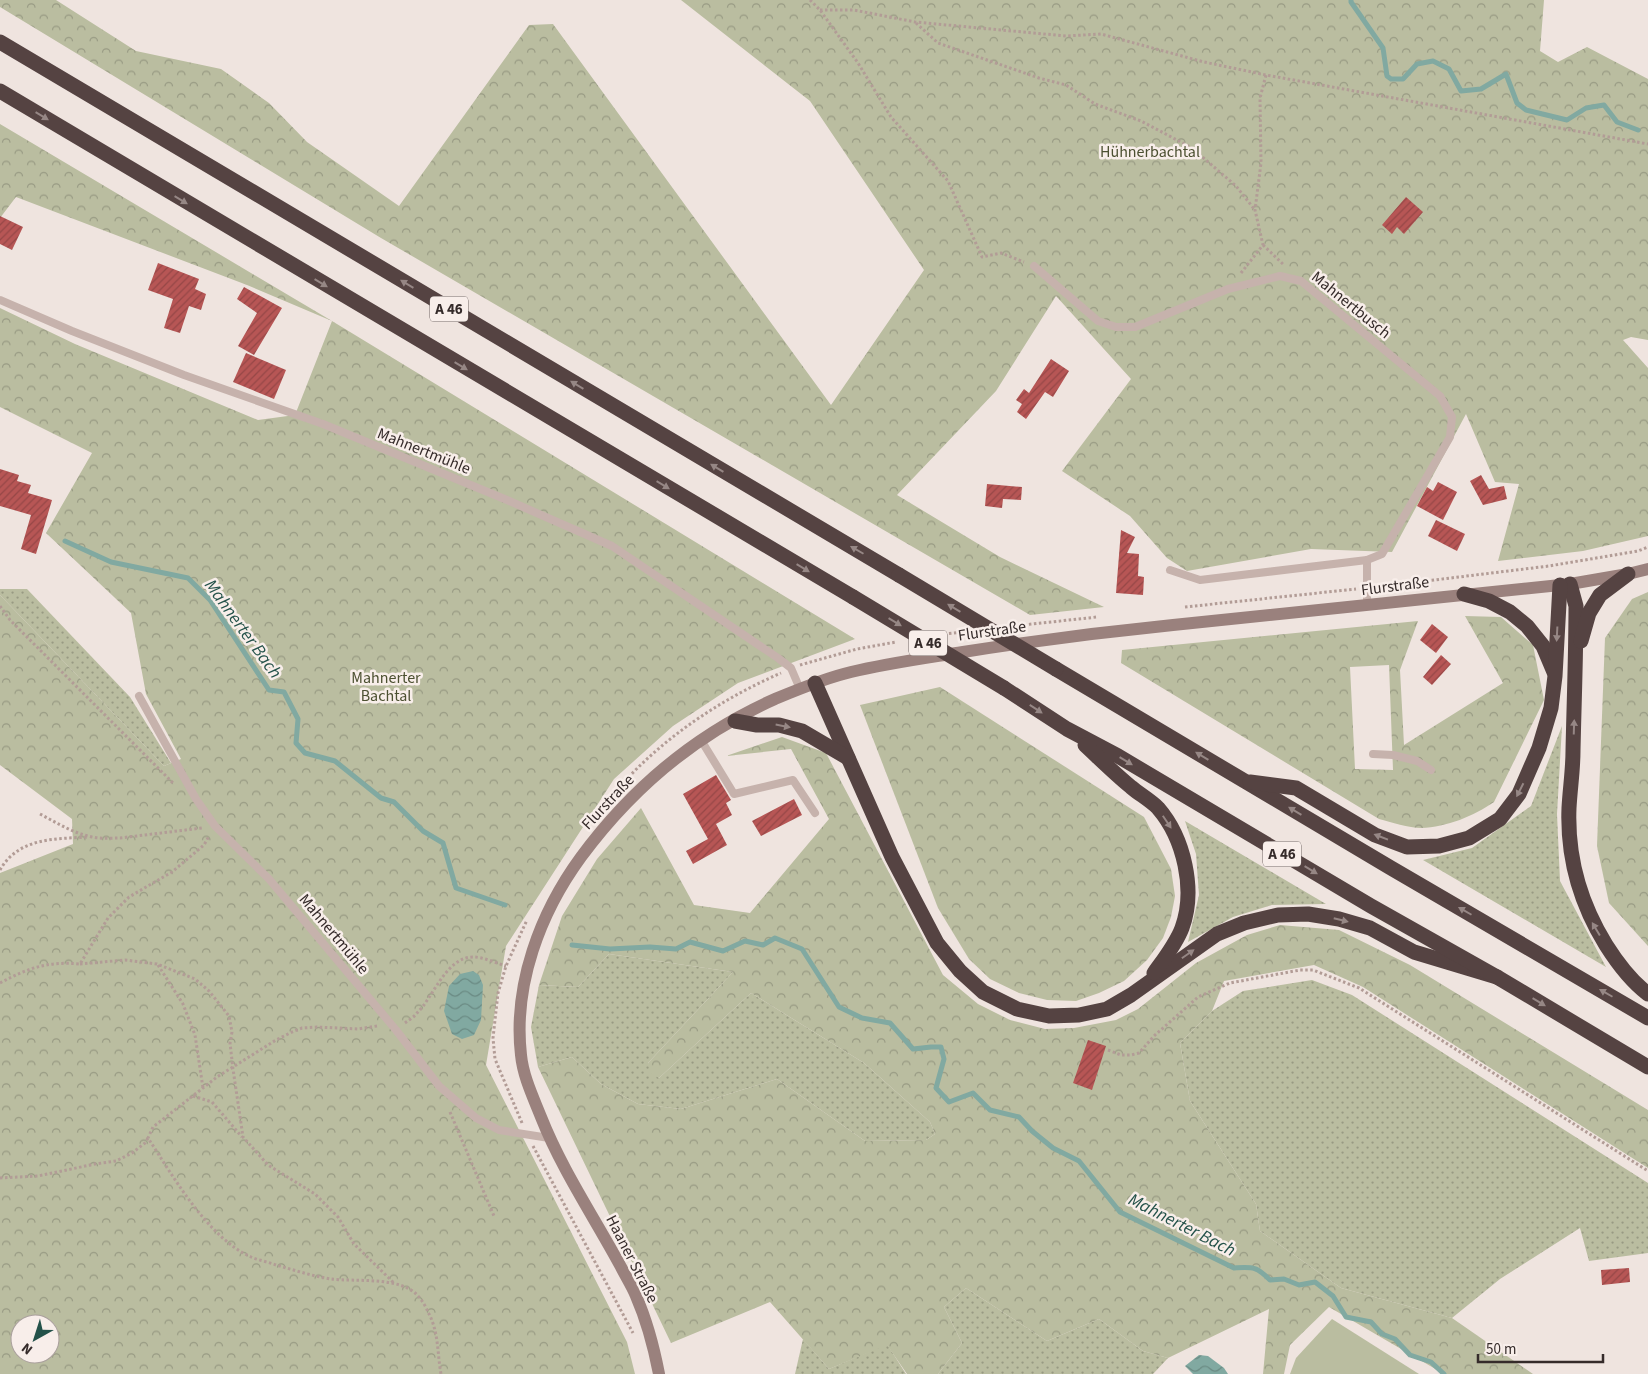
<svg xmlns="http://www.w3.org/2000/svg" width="1648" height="1374" font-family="'Source Sans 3',sans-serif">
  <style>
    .grass { fill: url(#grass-dots) }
    .forest { fill: url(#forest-crowns); fill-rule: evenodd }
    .garden { fill: #babda0 }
    .water { fill: url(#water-waves) }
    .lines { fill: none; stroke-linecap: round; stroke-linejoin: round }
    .stream { stroke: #81a9a1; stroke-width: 5 }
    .building { fill: url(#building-hatch) }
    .path { stroke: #b29c96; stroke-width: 3; stroke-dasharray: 2.5 2.5; stroke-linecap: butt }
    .lane { stroke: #c6b2ac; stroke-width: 8 }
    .secondary { stroke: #9a817d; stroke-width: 12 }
    .highway { stroke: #554342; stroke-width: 15 }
    .highway-bridge { stroke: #554342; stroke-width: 15 }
    .oneway { fill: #968785 }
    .labels { text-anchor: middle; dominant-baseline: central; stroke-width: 5; stroke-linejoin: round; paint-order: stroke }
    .shield { fill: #f8eeea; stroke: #706664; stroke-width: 1 }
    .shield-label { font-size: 15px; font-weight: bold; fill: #352b2a }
    .park-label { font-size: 16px; fill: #4c5031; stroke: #f8eeea }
    .street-label { font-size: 16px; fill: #352b2a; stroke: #f8eeea }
    .water-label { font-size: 18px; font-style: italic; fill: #24524a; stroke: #f8eeea }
  </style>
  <defs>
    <pattern id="grass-dots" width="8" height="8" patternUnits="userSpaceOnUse" patternTransform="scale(1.25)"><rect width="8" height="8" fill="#babda0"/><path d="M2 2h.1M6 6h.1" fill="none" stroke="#989a83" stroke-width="1.8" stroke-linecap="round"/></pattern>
    <pattern id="forest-crowns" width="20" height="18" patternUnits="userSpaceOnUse" patternTransform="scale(1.25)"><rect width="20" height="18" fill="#babda0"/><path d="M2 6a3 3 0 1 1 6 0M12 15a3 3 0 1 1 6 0" fill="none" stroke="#989a83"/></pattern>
    <pattern id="water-waves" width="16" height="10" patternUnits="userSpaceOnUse" patternTransform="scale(1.25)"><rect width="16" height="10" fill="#81a9a1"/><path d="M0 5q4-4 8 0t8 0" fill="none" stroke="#6a8a83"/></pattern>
    <pattern id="building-hatch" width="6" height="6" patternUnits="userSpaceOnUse" patternTransform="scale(1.25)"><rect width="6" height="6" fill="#b75655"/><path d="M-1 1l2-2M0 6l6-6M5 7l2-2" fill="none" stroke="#964747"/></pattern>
  </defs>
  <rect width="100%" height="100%" fill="#efe4df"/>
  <!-- grass -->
  <g class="grass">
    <polygon points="0,589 27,589 130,697 171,763 164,766 0,595"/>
    <polygon points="1562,726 1557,814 1560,881 1606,967 1423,860 1472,848 1531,806"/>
    <polygon points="1185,821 1326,904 1272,905 1233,917 1188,942 1199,895 1196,854"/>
    <polygon points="609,954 733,972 648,1063 659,1078 751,993 864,1063 930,1122 935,1134 926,1140 865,1141 777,1079 681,1109 638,1104 601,1084 572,1057 538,1067 531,1027 539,985 578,987"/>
    <polygon points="1312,980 1352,995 1648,1183 1648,1253 1589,1261 1580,1228 1500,1279 1452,1318 1341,1288 1260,1231 1256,1204 1190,1101 1180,1043 1212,1011 1243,991"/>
    <polygon points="966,1288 1047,1341 1099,1319 1143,1351 1168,1358 1153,1374 938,1374 962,1343 944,1307"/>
    <polygon points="803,1339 829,1369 887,1344 906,1374 795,1374"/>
  </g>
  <!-- forest -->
  <g class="forest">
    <polygon points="0,0 56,0 136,51 221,69 269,103 307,142 399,206 529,25 553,24 831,405 924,270 810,101 681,0 1544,0 1540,51 1558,62 1587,47 1648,79 1648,340 1631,337 1623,340 1648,368 1648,536 1583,551 1498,561 1519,484 1495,482 1466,414 1392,552 1311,549 1187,571 1167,558 1130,516 1062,471 1131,379 1056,296 996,391 897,495 1000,557 1104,607 1030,615 381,238 0,7"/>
    <path d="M0,124L332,321L855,639L738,683L673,726L614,779L506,946L486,1065L627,1342L635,1374H0V873L73,844L72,819L0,765V595L164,766L181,759L146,694L131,613L46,533L92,453L0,407V308L75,344L258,420L295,415L332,321L247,285L16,197L0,218ZM20,1324H50V1354H20Z"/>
    <polygon points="1648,592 1648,946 1609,903 1597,846 1605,638 1632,599"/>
    <path d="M1465,616L1501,617L1533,645L1544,700L1494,802C1474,816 1447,827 1421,828C1409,828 1391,822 1379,819L1121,663L1122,650L1418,621L1400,670L1404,745L1503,683ZM1389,665L1393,770L1355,769L1350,667Z"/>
    <polygon points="940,687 1144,817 1171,869 1175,896 1171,917 1163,938 1147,960 1124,981 1099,993 1076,1001 1047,1000 1019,993 990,979 969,959 938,908 860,705"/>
    <polygon points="782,737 826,753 943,975 978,1004 1010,1020 1045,1029 1074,1028 1116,1020 1138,1009 1196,963 1247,935 1280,925 1339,930 1410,965 1648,1110 1648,1168 1363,987 1314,965 1224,981 1212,1011 1180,1043 1190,1101 1256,1204 1260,1231 1341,1288 1452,1318 1533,1374 1444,1374 1329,1307 1290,1345 1284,1374 1263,1374 1269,1309 1168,1358 1143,1351 1099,1319 1047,1341 966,1288 944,1307 962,1343 938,1374 907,1374 887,1345 829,1369 770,1302 671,1343 538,1067 572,1057 601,1084 638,1104 681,1109 777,1079 865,1141 926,1140 935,1134 930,1122 864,1063 751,993 659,1078 650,1073 648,1063 733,972 609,954 578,987 539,985 562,916 597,859 641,808 694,905 750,913 829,819 791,749 726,756"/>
  </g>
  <!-- garden -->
  <polygon class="garden" points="1332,1319 1419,1374 1290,1374 1296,1358"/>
  <!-- water -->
  <g class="water">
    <polygon points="473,971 479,975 483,985 481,1020 474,1035 462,1039 452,1034 444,1011 449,986 460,974"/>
    <polygon points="1199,1355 1208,1356 1224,1368 1228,1374 1193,1374 1185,1366"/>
  </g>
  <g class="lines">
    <!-- stream -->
    <g class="stream">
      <polyline points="1351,0 1351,2 1383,48 1387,76 1391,79 1403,79 1417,64 1433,61 1449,69 1461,91 1481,89 1506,74 1517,103 1526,110 1567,120 1586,108 1604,105 1617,122 1638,130"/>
      <polyline points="65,541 111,562 188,578 210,600 269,690 284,692 298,719 296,743 305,753 335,761 381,798 394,802 423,831 443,843 456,888 505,905"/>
      <path d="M572,945L610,949L650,947L676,949L690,942L723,951L745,941L763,945L775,938L802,949L839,1007L862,1018L890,1023L913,1049L931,1047H941L944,1059L936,1088L949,1102L973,1093L990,1110L1019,1117L1032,1131L1053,1148L1079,1161L1120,1212L1234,1268C1253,1267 1256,1266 1270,1280L1284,1279L1299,1285L1315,1282L1333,1296L1346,1317L1371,1322L1382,1334L1395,1339L1410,1355L1431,1362L1444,1374"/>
    </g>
  </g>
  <!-- building -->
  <g class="building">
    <polygon points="1406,197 1423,212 1404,234 1397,227 1392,234 1382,225"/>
    <polygon points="0,216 23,227 12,250 0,244"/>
    <polygon points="158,263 199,279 195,289 206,294 201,310 189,306 180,333 164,328 173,299 148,290"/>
    <polygon points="244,287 282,308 254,355 238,346 257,313 237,299"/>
    <polygon points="246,353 286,370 274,399 233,382"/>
    <polygon points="1051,359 1069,371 1053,397 1045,392 1026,419 1017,412 1022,404 1016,400 1024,389 1029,393"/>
    <polygon points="0,469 19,475 17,481 31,485 28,493 52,500 36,554 21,549 31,515 0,506"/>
    <polygon points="1481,475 1489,489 1504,486 1507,499 1483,505 1470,481"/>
    <polygon points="1438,482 1457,492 1443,520 1417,506 1427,487 1433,491"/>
    <polygon points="987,484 1022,487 1021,500 1003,499 1002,508 985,506"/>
    <polygon points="1436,520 1465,534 1457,551 1428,536"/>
    <polygon points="1121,530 1135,537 1127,553 1139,554 1138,576 1144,577 1143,595 1116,593"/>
    <polygon points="1432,624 1448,637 1436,653 1420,640"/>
    <polygon points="1441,655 1451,664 1432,685 1423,677"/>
    <polygon points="716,775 731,800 726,803 732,815 716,824 727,845 693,864 686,851 708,839 683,794"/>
    <polygon points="794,799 802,815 761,836 752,821"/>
    <polygon points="1088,1040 1106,1046 1092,1090 1073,1083"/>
    <polygon points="1629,1268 1630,1282 1602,1285 1601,1270"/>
  </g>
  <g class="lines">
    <!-- path -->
    <g class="path">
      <polyline points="810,0 820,10 858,63 891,117 948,181 982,257 1001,253 1024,262"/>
      <polyline points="820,10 854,10 915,22 1066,36 1101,34 1204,62 1266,75 1648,144"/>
      <polyline points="916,23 938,43 1039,78 1066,85 1095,104 1141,121 1192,148 1236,186 1255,210"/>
      <polyline points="1263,245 1284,265"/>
      <polyline points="1241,273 1263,245 1255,210 1261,163 1260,98 1266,75"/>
      <polyline points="1377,587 1549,566 1638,551 1648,547"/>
      <polyline points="0,606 10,620 173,783"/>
      <polyline points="1185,607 1356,589"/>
      <polyline points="1014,626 1097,617"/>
      <polyline points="944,634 963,632"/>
      <polyline points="800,665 857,649 896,642"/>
      <path d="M615,792C660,740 717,701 781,673"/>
      <path d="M40,814C57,823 73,833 92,837C101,839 111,838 120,838L202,828"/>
      <path d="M0,870C19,837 55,839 89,837"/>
      <polyline points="80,964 125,960 157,964 195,979 209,991 229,1016 232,1032 230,1043 233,1069 243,1137 268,1165 315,1194 338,1217 354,1244 394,1283"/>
      <polyline points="158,965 183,1004 195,1035 203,1088"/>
      <path d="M0,983C28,968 48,961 80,964L108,918L129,897L172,872L204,845L209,836"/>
      <path d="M405,1023C409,1020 414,1017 417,1013C433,998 446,957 473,957C483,957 496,963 506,966"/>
      <path d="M377,1026L358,1029L317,1027L302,1028L292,1032L276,1040L217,1077L153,1127L148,1138C173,1176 208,1238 251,1257C258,1260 268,1262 276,1265C294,1270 312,1276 331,1279C355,1282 401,1276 418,1296C422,1300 426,1307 428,1312C439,1332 437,1352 441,1374"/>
      <polyline points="1108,1050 1121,1055 1131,1055 1139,1053 1154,1036 1198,997 1230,983 1300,970 1313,970 1359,988 1648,1171"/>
      <polyline points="193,1096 212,1102 242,1137"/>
      <polyline points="450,1112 494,1216"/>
      <polyline points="522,1123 495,1059 493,1038 498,993 506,966 527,920"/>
      <polyline points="533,1146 633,1333"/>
      <polyline points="0,1178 38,1176 95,1164 116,1161 132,1153 145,1143 148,1138"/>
    </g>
    <!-- lane -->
    <g class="lane">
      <polyline points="1034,266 1098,321 1116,327 1135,327 1228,289 1280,276 1301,281 1440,396 1452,417 1450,437 1382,554 1367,560 1367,606"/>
      <polyline points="0,300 72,331 184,375 323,424 507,500 612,546 778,658 791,668 800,689"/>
      <polyline points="1170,570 1200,580 1367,560"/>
      <polyline points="139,696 196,799 215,826 269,879 396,1030 439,1086 476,1118 499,1130 549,1138"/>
      <polyline points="701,740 734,794 793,780 815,813"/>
      <polyline points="1373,754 1393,755 1417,761 1431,770"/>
    </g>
    <!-- secondary -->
    <path class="secondary" d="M659,1374C654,1348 647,1321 636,1296C632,1286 626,1277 621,1267C594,1217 562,1170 541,1117C533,1097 523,1076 521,1055C513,985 540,913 581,857C632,788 696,734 775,699C799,689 825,678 851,672C888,663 926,658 963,652C1033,641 1103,632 1173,625C1305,612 1437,598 1570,584L1628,574L1648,569"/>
    <!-- highway -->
    <g class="highway">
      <polyline points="0,42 899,575"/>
      <polyline points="0,91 853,597"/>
      <path d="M1570,584L1576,606C1576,655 1574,703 1573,751C1573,770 1570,789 1569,808C1567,858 1580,903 1606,945C1618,964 1631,981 1648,994"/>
      <polyline points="1464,594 1489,601 1510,612 1527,626 1543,646 1554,672"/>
      <polyline points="1581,641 1589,613 1600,595 1628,574"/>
      <polyline points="1056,669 1391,868 1648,1018"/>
      <polyline points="815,683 892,857 937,943 960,971 983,992 1017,1009 1049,1016 1079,1015 1107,1009 1131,995 1217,934 1244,923 1278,915 1308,914 1339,919 1370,928 1414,952 1497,977"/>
      <polyline points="1004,688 1067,729 1118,756 1371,906 1497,977 1648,1067"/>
      <polyline points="735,721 757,725 779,725 802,731 848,758"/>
      <path d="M1085,745C1100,759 1115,774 1131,787C1139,794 1150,800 1158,808C1184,838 1196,890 1182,928C1176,944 1164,959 1154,973"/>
      <polyline points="1250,782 1296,788 1375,835 1407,847 1439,846 1469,838 1500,819 1519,794 1539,748 1551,708 1555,676 1560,585"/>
    </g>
    <!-- highway-bridge -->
    <g class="highway-bridge">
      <polyline points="899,575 1056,669"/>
      <polyline points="853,597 1004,688"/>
    </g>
  </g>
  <!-- one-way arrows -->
  <defs><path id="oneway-solid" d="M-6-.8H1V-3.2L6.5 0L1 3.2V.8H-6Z" transform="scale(1.25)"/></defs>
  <g class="oneway">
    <use href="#oneway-solid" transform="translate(42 116) rotate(31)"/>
    <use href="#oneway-solid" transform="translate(181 200) rotate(31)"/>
    <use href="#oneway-solid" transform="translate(321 283) rotate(31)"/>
    <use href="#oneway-solid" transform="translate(407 284) rotate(-149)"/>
    <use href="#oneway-solid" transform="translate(461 366) rotate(31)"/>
    <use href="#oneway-solid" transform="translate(577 385) rotate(-149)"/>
    <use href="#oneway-solid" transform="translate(717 468) rotate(-149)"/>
    <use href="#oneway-solid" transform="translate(663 485) rotate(31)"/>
    <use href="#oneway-solid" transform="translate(857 550) rotate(-150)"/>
    <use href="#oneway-solid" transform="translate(803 568) rotate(31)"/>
    <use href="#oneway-solid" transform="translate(954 608) rotate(-149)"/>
    <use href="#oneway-solid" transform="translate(895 622) rotate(31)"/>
    <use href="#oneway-solid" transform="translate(1557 634) rotate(93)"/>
    <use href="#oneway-solid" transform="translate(1036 709) rotate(33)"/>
    <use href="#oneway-solid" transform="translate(783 726) rotate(11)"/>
    <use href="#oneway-solid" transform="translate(1574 727) rotate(-88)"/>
    <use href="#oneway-solid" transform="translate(1202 756) rotate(-149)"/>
    <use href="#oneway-solid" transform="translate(1126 761) rotate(31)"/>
    <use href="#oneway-solid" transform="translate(1520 790) rotate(117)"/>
    <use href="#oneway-solid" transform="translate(1295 811) rotate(-149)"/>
    <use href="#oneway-solid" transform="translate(1167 822) rotate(56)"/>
    <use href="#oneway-solid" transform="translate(1381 837) rotate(-159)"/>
    <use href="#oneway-solid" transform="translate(1311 870) rotate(31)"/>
    <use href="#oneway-solid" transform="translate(1465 911) rotate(-150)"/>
    <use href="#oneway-solid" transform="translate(1341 920) rotate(14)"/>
    <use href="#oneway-solid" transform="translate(1596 929) rotate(-121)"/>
    <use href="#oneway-solid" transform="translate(1188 954) rotate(-35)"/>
    <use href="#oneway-solid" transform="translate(1606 993) rotate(-150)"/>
    <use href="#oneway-solid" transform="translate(1539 1002) rotate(31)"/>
  </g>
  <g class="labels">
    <!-- shield labels -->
    <g class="shield">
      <rect x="430" y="296.5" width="38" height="25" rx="4"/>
      <rect x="909" y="630.5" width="38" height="25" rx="4"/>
      <rect x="1263" y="841.5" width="38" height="25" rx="4"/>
    </g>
    <g class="shield-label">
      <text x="449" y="309">A 46</text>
      <text x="928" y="643">A 46</text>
      <text x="1282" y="854">A 46</text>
    </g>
    <!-- park labels -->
    <g class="park-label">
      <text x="1150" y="152">Hühnerbachtal</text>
      <text x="386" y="678">Mahnerter<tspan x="386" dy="18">Bachtal</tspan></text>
    </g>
    <!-- street labels -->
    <g class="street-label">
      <text transform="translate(1351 305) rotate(39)">Mahnertbusch</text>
      <text transform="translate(424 451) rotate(22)">Mahnertmühle</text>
      <text transform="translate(1395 586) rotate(-7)">Flurstraße</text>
      <text transform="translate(992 631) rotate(-8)">Flurstraße</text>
      <text transform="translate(608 802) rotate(-47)">Flurstraße</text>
      <text transform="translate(334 934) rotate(50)">Mahnertmühle</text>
      <text transform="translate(632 1259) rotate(63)">Haaner Straße</text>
    </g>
    <!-- water labels -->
    <g class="water-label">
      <text transform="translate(243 629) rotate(54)">Mahnerter Bach</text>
      <text transform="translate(1182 1225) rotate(27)">Mahnerter Bach</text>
    </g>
  </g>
  <!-- north arrow -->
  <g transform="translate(35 1339) rotate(219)"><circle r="24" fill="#f8eeea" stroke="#aaa09d"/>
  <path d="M0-4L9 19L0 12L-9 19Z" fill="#24524a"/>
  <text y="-8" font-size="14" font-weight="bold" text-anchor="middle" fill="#352b2a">N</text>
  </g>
  <!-- scale -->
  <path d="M1478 1354v8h125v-8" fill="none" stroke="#352b2a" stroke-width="2.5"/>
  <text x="1486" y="1354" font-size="15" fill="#352b2a" stroke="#f8eeea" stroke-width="4" paint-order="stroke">50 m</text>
</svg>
